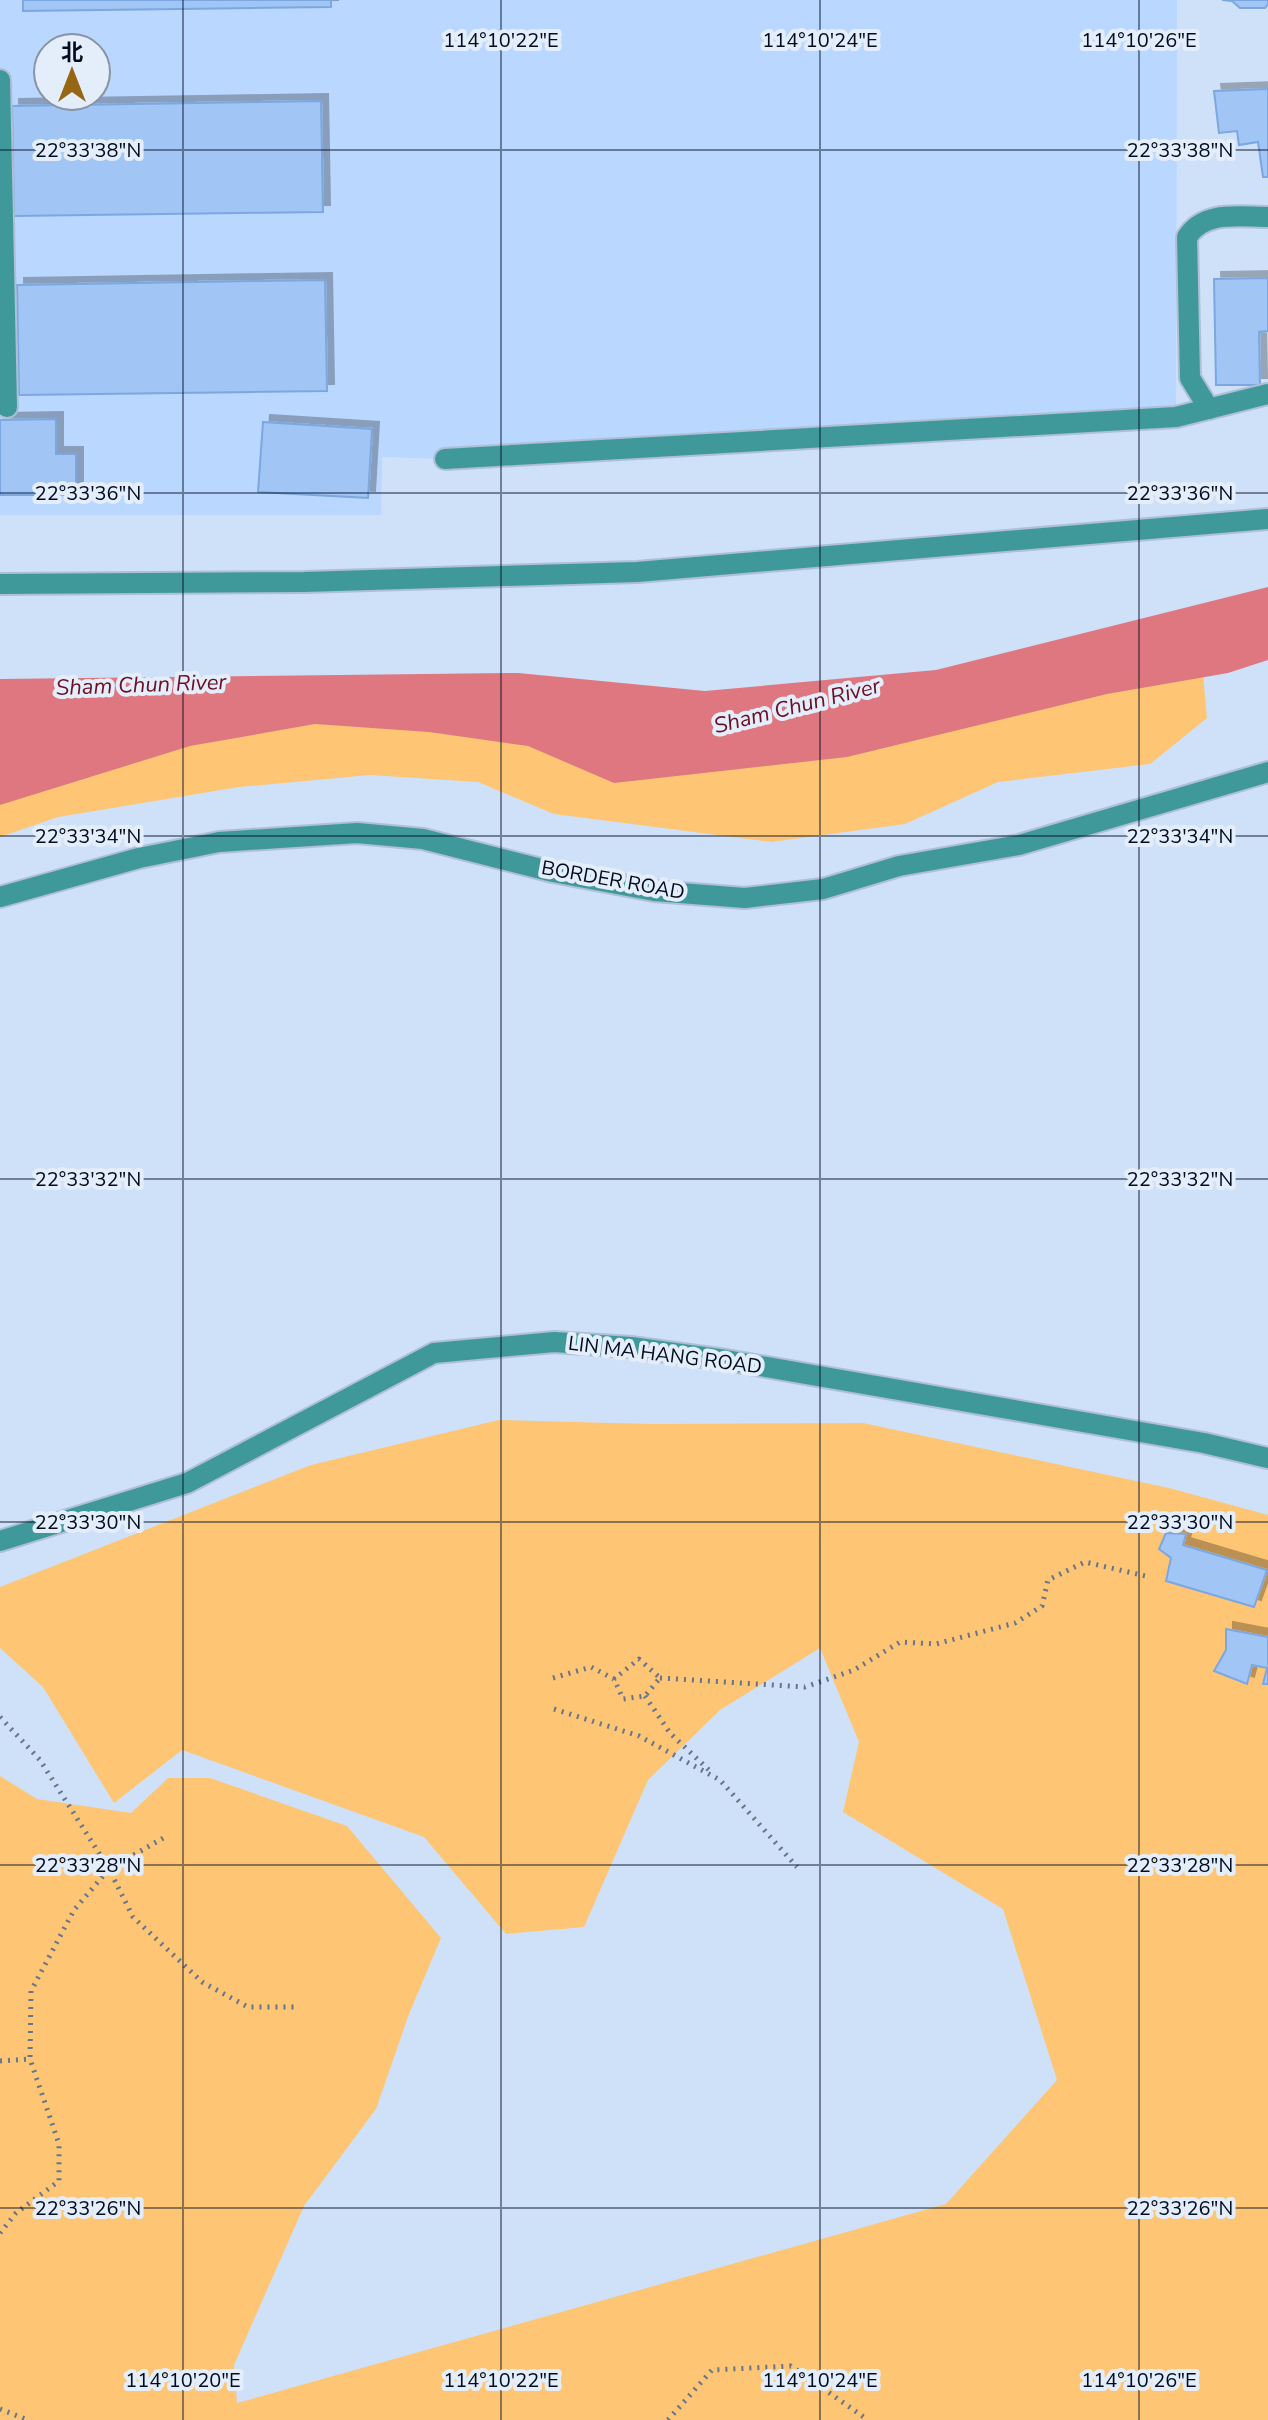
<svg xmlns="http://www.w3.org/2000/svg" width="1268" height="2420" font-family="'Nunito Sans','Noto Sans SC',sans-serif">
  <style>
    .built { fill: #b9d7ff; fill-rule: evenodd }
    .green { fill: #fdc574 }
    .water { fill: #de7780 }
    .building { fill: #a1c5f4; stroke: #7ba7e0; stroke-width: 2; filter: url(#shadow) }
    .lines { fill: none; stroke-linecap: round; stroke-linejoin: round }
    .service-casing { stroke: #aebfd6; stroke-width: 24 }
    .minor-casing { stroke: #aebfd6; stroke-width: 24 }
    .path { stroke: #67758b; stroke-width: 5; stroke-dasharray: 2 6; stroke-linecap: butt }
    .service { stroke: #3f999a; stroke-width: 20 }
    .minor { stroke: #3f999a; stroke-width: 20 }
    .ticks { fill: none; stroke: #010c20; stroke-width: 2; stroke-opacity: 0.45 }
    .labels { text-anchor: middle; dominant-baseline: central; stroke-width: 8; stroke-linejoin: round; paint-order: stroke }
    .street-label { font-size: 20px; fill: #010c20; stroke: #e4edfa }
    .water-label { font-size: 22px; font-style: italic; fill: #6d0e23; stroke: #e4edfa }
    .ticks-label { font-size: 20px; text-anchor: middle; fill: #010c20; stroke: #e4edfa; stroke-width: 8; stroke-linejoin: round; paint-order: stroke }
  </style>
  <defs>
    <filter id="shadow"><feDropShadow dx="7" dy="-7" stdDeviation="0" flood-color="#0004"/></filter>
  </defs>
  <rect width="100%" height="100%" fill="#cfe1f9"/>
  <!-- built -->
  <path class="built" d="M0,0H1177L1176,417L445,459L382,457L381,515H0ZM48,48H96V96H48Z"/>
  <!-- green -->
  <g class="green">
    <polygon points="1202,663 1207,718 1150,764 998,782 905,824 771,842 554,814 478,782 370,775 239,787 58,817 0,837 0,707 568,730"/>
    <polygon points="499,1420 650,1424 863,1423 1169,1488 1268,1515 1268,2420 0,2420 0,1776 37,1799 131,1813 168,1778 210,1778 347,1826 441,1938 409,2014 376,2109 304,2206 234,2365 237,2403 946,2204 1057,2080 1003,1909 843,1812 859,1742 820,1648 720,1710 648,1780 584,1927 506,1934 424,1837 182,1750 114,1803 43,1687 0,1648 0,1587 311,1465"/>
  </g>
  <!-- water -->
  <polygon class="water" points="1268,587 1268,660 1228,673 1107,694 847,757 614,783 528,746 429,732 315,724 190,746 0,805 0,679 518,673 705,691 936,670"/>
  <!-- building -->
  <g class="building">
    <polygon points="23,0 331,0 331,7 23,11"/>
    <polygon points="1222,0 1268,0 1268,4 1265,8 1240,8 1232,1"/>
    <polygon points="1268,89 1268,177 1263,177 1258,142 1239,145 1237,131 1219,133 1214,91"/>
    <polygon points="321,101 323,212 14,216 12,106"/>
    <polygon points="1268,278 1268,331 1259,332 1260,385 1216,385 1214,279"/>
    <polygon points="325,280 327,391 19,395 17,285"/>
    <polygon points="56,419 56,454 76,454 76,495 0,495 0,420"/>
    <polygon points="263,422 372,429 368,498 258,492"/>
    <polygon points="1166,1533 1186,1534 1183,1545 1267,1570 1254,1607 1166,1581 1171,1558 1159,1549"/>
    <polygon points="1226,1629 1268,1637 1268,1684 1263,1684 1267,1668 1252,1665 1247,1684 1214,1671 1226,1650"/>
  </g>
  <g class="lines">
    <!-- service casing -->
    <g class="service-casing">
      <g id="service">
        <path d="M1209,409L1190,378L1187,237C1205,210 1239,217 1268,217"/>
        <polyline points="445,459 1176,417 1268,394"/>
        <polyline points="0,584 304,582 637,572 1268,519"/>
        <polyline points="0,897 139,858 219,842 357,833 423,839 553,872 654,891 745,898 823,889 899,866 1019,845 1268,772"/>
      </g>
    </g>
    <!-- minor casing -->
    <g class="minor-casing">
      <g id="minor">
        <polyline points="0,80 7,407"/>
        <polyline points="0,1541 187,1483 434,1353 554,1342 631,1347 726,1360 1204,1443 1268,1458"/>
      </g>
    </g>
    <!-- path -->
    <g class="path">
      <polyline points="553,1678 591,1667 614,1679 623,1699 645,1696 660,1678 639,1659 614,1679"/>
      <polyline points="660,1678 805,1687 854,1670 900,1642 936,1644 1015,1623 1042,1606 1048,1580 1085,1562 1150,1577"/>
      <polyline points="645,1696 670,1733 713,1774"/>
      <polyline points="554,1709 639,1736 720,1780 797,1867"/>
      <polyline points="0,1717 40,1760 109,1869 133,1917 202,1982 248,2007 294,2007"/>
      <polyline points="0,2061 30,2059"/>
      <polyline points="0,2233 16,2213 59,2181 59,2144 30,2059 31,1991 74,1910 109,1869 165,1837"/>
      <polyline points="0,2409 28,2420"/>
      <polyline points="668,2420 712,2370 791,2366 868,2420"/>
    </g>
    <!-- service -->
    <use href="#service" class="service"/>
    <!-- minor -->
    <use href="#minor" class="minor"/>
  </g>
  <!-- ticks -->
  <path class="ticks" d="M183,0V2420M501,0V2420M820,0V2420M1139,0V2420M0,150H1268M0,493H1268M0,836H1268M0,1179H1268M0,1522H1268M0,1865H1268M0,2208H1268"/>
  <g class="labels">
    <!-- street labels -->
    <g class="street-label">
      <text transform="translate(613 880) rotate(10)">BORDER ROAD</text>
      <text transform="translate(665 1355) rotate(7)">LIN MA HANG ROAD</text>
    </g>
    <!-- water labels -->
    <g class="water-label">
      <text transform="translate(141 685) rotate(-2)">Sham Chun River</text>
      <text transform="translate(797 706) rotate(-14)">Sham Chun River</text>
    </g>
  </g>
  <g class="ticks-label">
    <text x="501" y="47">114°10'22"E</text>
    <text x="820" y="47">114°10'24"E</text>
    <text x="1139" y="47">114°10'26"E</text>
    <text x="88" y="157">22°33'38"N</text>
    <text x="1180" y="157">22°33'38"N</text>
    <text x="88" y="500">22°33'36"N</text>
    <text x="1180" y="500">22°33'36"N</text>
    <text x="88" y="843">22°33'34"N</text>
    <text x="1180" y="843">22°33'34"N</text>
    <text x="88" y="1186">22°33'32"N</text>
    <text x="1180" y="1186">22°33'32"N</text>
    <text x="88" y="1529">22°33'30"N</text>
    <text x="1180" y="1529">22°33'30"N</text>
    <text x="88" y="1872">22°33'28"N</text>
    <text x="1180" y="1872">22°33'28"N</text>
    <text x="88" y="2215">22°33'26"N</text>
    <text x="1180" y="2215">22°33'26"N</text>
    <text x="183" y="2387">114°10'20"E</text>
    <text x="501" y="2387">114°10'22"E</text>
    <text x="820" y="2387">114°10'24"E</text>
    <text x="1139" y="2387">114°10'26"E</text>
  </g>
  <!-- north arrow -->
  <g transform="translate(72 72)"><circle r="38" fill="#e4edfa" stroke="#8993a3" stroke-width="2"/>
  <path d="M0-6L14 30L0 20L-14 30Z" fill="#956614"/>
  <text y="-12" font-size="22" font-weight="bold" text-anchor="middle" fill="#010c20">北</text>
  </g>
</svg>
